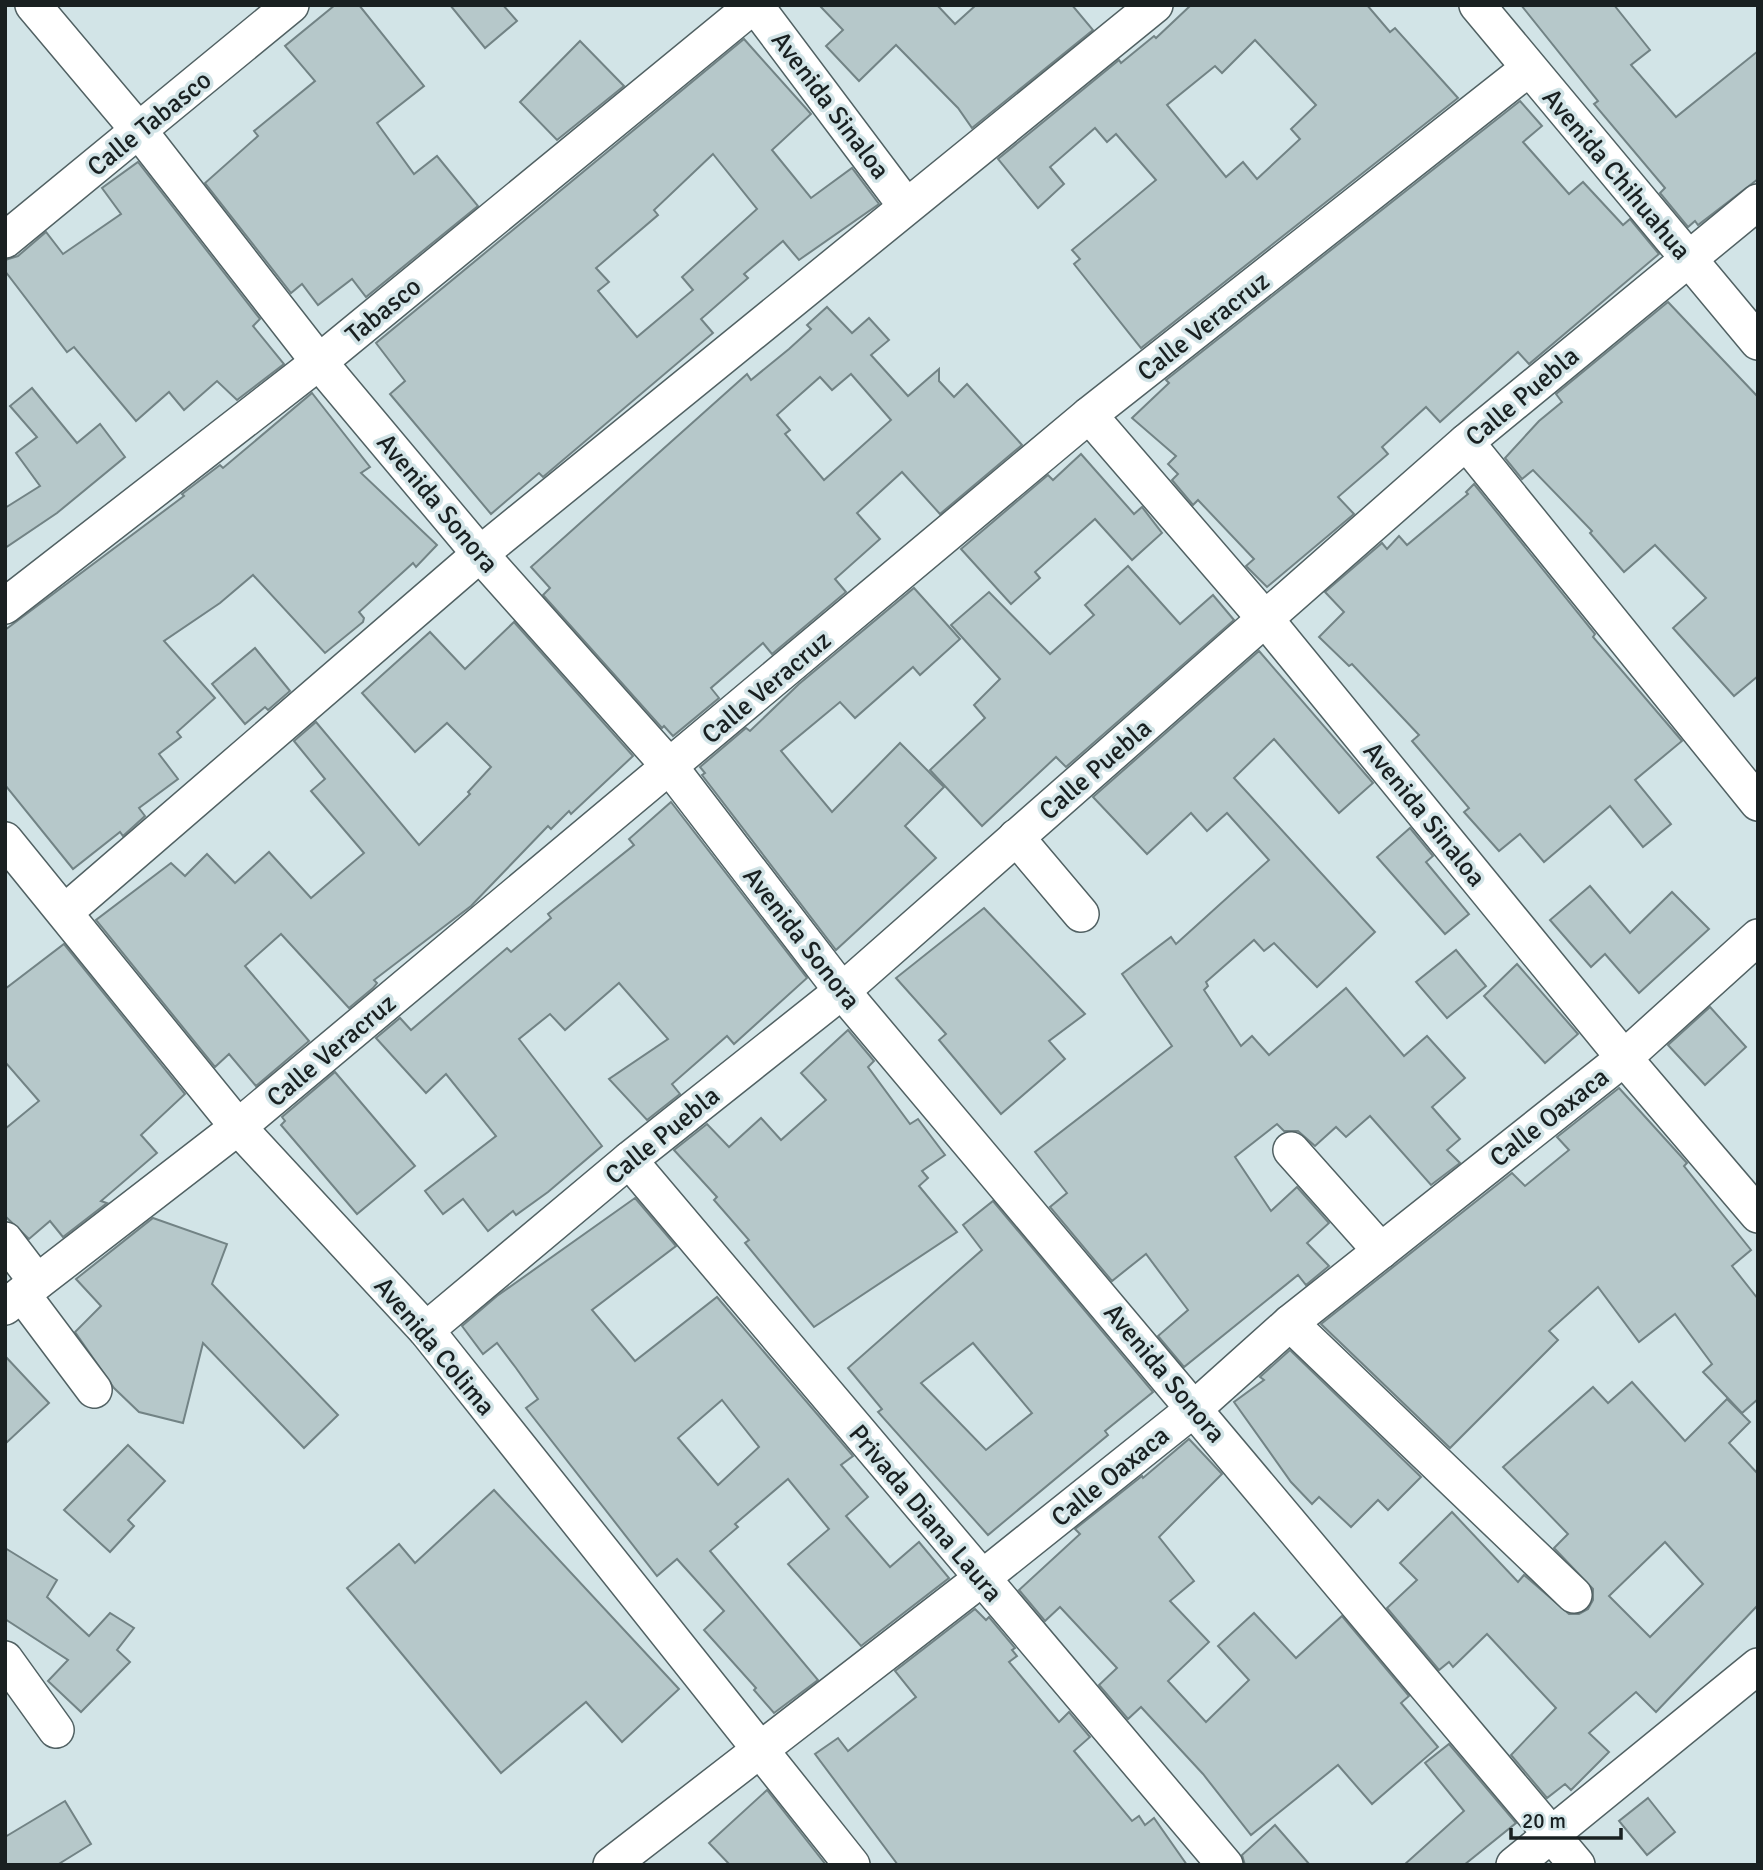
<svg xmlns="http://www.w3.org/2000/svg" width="1763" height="1870" viewBox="0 0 1763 1870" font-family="Signika,sans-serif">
<rect width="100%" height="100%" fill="#d2e4e7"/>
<!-- building -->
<g fill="#b6c8ca" stroke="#728385" stroke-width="2" fill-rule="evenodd">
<path d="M 335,5 L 359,5 L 424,86 L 377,123 L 414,174 L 437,156 L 478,206 L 366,297 L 352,279 L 318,305 L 302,284 L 291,293 L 205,183 L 258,136 L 254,131 L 315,81 L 285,46 Z"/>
<path d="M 450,5 L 503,5 L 517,21 L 485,48 Z"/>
<path d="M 819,5 L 937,5 L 955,24 L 976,5 L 1072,5 L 1093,30 L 972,128 L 958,108 L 896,45 L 859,81 L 826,46 L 843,30 Z"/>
<path d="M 1191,5 L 1367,5 L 1390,32 L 1395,28 L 1458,98 L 1141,348 L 1074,264 L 1080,259 L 1072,250 L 1156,180 L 1116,134 L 1107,142 L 1095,128 L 1050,167 L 1064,184 L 1038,208 L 998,159 L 1119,60 L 1121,63 L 1154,36 L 1156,38 ZM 1255,40 L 1316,105 L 1291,129 L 1300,139 L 1257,179 L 1243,162 L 1226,177 L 1167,105 L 1215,66 L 1222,73 Z"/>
<path d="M 1521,5 L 1614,5 L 1650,50 L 1631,65 L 1676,117 L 1758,51 L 1758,179 L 1698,225 L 1695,221 L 1688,227 L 1660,193 L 1665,188 L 1594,104 L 1598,101 Z"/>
<path d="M 744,39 L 811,114 L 772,150 L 811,198 L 852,168 L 879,204 L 799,260 L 783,241 L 744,274 L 748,278 L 701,319 L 713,333 L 543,477 L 539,473 L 491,514 L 390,394 L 405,381 L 376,343 ZM 713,154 L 757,209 L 682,277 L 693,290 L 637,337 L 598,291 L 609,282 L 596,268 L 658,215 L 654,210 Z"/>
<path d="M 580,41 L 624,86 L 557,140 L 520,102 Z"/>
<path d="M 1520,101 L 1542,126 L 1523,142 L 1569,194 L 1583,182 L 1623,225 L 1630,219 L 1659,254 L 1529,364 L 1518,352 L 1440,422 L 1426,407 L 1382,447 L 1388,454 L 1338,497 L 1354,514 L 1267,587 L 1246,566 L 1254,559 L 1198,500 L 1193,505 L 1172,480 L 1178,474 L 1168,464 L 1176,456 L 1132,418 L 1169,383 L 1166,380 Z"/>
<path d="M 138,162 L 260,319 L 253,326 L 284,364 L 237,400 L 217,381 L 184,410 L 169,392 L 136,421 L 74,347 L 67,352 L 5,271 L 5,260 L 18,256 L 46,232 L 63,254 L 121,214 L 102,188 Z"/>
<path d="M 1668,302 L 1758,397 L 1758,676 L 1734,696 L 1673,628 L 1706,598 L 1655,545 L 1624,572 L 1590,533 L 1592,531 L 1533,470 L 1522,479 L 1505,458 L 1539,421 L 1562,402 L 1556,394 Z"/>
<path d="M 827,307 L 852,333 L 869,318 L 889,340 L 871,355 L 908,396 L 939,369 L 939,381 L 954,397 L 967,384 L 1022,445 L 940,514 L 902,472 L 857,513 L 880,539 L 835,579 L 846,592 L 772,654 L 763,643 L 711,688 L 719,698 L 673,736 L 664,726 L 662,728 L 543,595 L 550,588 L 531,567 L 747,374 L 751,380 L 789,349 L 811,329 L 807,325 ZM 851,374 L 891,420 L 824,480 L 785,434 L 790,430 L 777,415 L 820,377 L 832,390 Z"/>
<path d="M 32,388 L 77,443 L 100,424 L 125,457 L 57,513 L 5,548 L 5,508 L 40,486 L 16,453 L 37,437 L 10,406 Z"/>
<path d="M 312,393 L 370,467 L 361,473 L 437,545 L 416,567 L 413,563 L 359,612 L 364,618 L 363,622 L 325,653 L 253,575 L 220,603 L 164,641 L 215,698 L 177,732 L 181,737 L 159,754 L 178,779 L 139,808 L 145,816 L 123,836 L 120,832 L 73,869 L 5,785 L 5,630 L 184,496 L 182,494 L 220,465 L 223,468 Z"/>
<path d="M 1081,454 L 1134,514 L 1142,507 L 1162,533 L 1132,560 L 1095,519 L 1035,572 L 1040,578 L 1011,604 L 961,549 L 1048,475 L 1053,480 Z"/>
<path d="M 1474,484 L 1595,634 L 1593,637 L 1682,741 L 1635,780 L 1671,824 L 1643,847 L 1610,806 L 1544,862 L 1520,834 L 1499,851 L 1464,812 L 1469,808 L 1412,741 L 1419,735 L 1352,664 L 1349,666 L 1319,637 L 1344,612 L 1325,592 L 1382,543 L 1387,549 L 1399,536 L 1407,545 L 1468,494 L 1466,492 Z"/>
<path d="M 1128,566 L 1180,624 L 1213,595 L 1234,620 L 1066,767 L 1056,757 L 982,826 L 930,770 L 985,718 L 974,705 L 1000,679 L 951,625 L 989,592 L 1050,654 L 1094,615 L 1085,605 Z"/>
<path d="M 914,588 L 960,639 L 920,675 L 913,667 L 855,718 L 840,702 L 781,751 L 832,812 L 900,743 L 944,787 L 905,826 L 936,858 L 836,950 L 702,775 L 705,773 L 700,767 L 746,728 L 750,731 L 799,684 Z"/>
<path d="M 514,622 L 633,756 L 571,814 L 569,811 L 551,829 L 548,826 L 471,906 L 374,980 L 377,983 L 373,988 L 349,1008 L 281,934 L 245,966 L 309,1041 L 256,1086 L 229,1054 L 215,1067 L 96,920 L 171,863 L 185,876 L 207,854 L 235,883 L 269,852 L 311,898 L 364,853 L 311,791 L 325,779 L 294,741 L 316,722 L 419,845 L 470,794 L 468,792 L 491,767 L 447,723 L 415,752 L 362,693 L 430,632 L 465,669 Z"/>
<path d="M 255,648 L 290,691 L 268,710 L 265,707 L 245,724 L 212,684 Z"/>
<path d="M 1259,651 L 1373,783 L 1339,813 L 1274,739 L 1234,778 L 1375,932 L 1317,987 L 1274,943 L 1264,951 L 1254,940 L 1206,982 L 1208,986 L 1204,990 L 1241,1046 L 1252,1036 L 1269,1055 L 1346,988 L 1404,1056 L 1427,1036 L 1465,1078 L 1432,1107 L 1460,1139 L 1447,1150 L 1460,1163 L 1431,1185 L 1370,1116 L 1346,1137 L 1336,1127 L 1315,1146 L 1298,1131 L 1284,1131 L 1277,1124 L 1235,1157 L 1271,1211 L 1297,1187 L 1329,1223 L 1307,1243 L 1329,1266 L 1306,1285 L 1298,1275 L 1184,1367 L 1158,1336 L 1188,1310 L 1146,1254 L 1112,1281 L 1050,1207 L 1067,1193 L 1035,1152 L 1172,1046 L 1122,974 L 1171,937 L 1176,944 L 1269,860 L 1227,813 L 1207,831 L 1191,813 L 1147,854 L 1093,797 Z"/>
<path d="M 671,802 L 807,978 L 734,1044 L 727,1036 L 672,1084 L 680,1094 L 647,1120 L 609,1079 L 668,1039 L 619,983 L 565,1030 L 550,1014 L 519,1039 L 602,1146 L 548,1192 L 516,1215 L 513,1211 L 488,1231 L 463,1199 L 443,1214 L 425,1191 L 496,1136 L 446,1074 L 426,1093 L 376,1038 L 400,1018 L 411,1030 L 507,948 L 511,952 L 551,918 L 548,914 L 634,845 L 629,839 Z"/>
<path d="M 1410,828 L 1433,856 L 1426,862 L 1469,914 L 1445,934 L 1377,857 Z"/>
<path d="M 1590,886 L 1630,933 L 1672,892 L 1709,929 L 1639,993 L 1605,954 L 1591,967 L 1550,920 Z"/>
<path d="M 984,908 L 1085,1014 L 1049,1041 L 1065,1059 L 1001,1114 L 939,1040 L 946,1034 L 896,978 Z"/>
<path d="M 64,944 L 185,1094 L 141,1135 L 157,1153 L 101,1201 L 107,1203 L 63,1237 L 50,1221 L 29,1239 L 5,1216 L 5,1129 L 39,1101 L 5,1062 L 5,989 Z"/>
<path d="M 1456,950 L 1486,986 L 1447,1018 L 1416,982 Z"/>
<path d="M 1517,964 L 1578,1034 L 1545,1063 L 1484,996 Z"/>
<path d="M 1710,1007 L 1746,1047 L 1705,1085 L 1668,1045 Z"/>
<path d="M 848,1030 L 874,1061 L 868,1067 L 910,1124 L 918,1119 L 945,1155 L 922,1171 L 928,1178 L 919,1186 L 957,1232 L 814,1327 L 745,1243 L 749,1240 L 714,1200 L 717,1197 L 674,1150 L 707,1124 L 729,1147 L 761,1118 L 781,1140 L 826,1100 L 801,1073 Z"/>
<path d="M 335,1072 L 415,1166 L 357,1214 L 281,1125 L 285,1121 L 282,1117 Z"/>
<path d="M 1619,1088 L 1687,1163 L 1684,1166 L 1751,1250 L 1732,1266 L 1758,1299 L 1758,1399 L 1742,1413 L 1703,1372 L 1712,1364 L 1675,1314 L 1639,1342 L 1598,1287 L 1549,1331 L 1558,1340 L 1450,1448 L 1321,1324 L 1512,1173 L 1525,1186 L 1569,1150 L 1557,1137 Z"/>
<path d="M 635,1198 L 676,1246 L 592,1310 L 635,1361 L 717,1297 L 853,1456 L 841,1465 L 868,1497 L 846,1516 L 890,1567 L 919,1542 L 949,1578 L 861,1646 L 788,1564 L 829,1529 L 788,1479 L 735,1524 L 738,1527 L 710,1551 L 818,1680 L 774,1713 L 754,1690 L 756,1688 L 704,1630 L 724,1611 L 677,1559 L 657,1576 L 526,1408 L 538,1399 L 516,1368 L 497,1343 L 483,1354 L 462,1326 L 497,1296 ZM 722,1400 L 759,1447 L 718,1485 L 678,1438 Z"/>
<path d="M 993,1201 L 1153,1392 L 1105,1431 L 1108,1435 L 988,1535 L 878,1412 L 882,1409 L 848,1368 L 982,1250 L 963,1225 ZM 973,1343 L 1032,1413 L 986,1450 L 921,1383 Z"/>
<path d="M 153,1218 L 227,1244 L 212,1284 L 338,1415 L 304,1448 L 203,1343 L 183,1423 L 139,1412 L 114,1388 L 75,1332 L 101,1306 L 76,1279 Z"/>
<path d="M 1290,1350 L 1421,1477 L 1388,1510 L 1378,1500 L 1351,1527 L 1319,1497 L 1312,1504 L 1291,1482 L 1234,1402 L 1264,1380 L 1260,1377 Z"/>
<path d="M 5,1356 L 49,1403 L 5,1444 Z"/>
<path d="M 1632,1382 L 1685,1441 L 1727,1399 L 1750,1422 L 1729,1443 L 1758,1474 L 1758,1605 L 1656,1712 L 1636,1692 L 1589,1733 L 1609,1752 L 1571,1790 L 1565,1784 L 1547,1798 L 1511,1755 L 1556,1708 L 1487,1634 L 1453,1667 L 1449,1662 L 1439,1670 L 1387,1608 L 1417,1580 L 1400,1563 L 1452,1512 L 1518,1582 L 1524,1575 L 1569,1614 L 1579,1614 L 1588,1609 L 1593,1600 L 1593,1589 L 1554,1548 L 1568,1534 L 1503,1467 L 1593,1387 L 1608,1403 ZM 1665,1542 L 1703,1584 L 1650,1637 L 1609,1596 Z"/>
<path d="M 1189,1439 L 1222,1474 L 1159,1537 L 1194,1581 L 1170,1601 L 1209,1642 L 1168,1681 L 1206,1722 L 1249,1680 L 1218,1646 L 1254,1613 L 1296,1658 L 1342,1616 L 1409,1696 L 1401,1703 L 1438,1747 L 1372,1804 L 1338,1765 L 1251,1835 L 1203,1774 L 1141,1707 L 1128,1719 L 1099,1685 L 1117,1668 L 1060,1607 L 1045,1621 L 1019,1590 L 1080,1534 L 1075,1529 L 1142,1476 L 1143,1478 Z"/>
<path d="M 128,1445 L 165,1481 L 128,1520 L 134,1526 L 110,1552 L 64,1510 Z"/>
<path d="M 494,1490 L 679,1689 L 622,1742 L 586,1702 L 501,1773 L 347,1588 L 399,1544 L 415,1563 Z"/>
<path d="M 5,1548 L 57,1580 L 47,1597 L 89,1636 L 110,1613 L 134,1628 L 117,1650 L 130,1662 L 81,1712 L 48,1681 L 68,1660 L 5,1619 Z"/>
<path d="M 975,1609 L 986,1620 L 989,1617 L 1015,1648 L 1012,1650 L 1017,1656 L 1009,1662 L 1059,1722 L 1069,1712 L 1090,1737 L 1074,1751 L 1132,1821 L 1139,1816 L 1145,1825 L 1154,1818 L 1187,1865 L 898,1865 L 815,1754 L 838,1738 L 848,1751 L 916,1697 L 895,1671 Z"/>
<path d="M 1449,1744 L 1516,1823 L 1464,1865 L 1404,1865 L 1464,1811 L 1425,1763 Z"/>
<path d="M 767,1790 L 826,1865 L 730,1865 L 709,1843 Z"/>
<path d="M 1648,1798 L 1675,1832 L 1647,1855 L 1619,1821 Z"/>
<path d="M 65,1801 L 91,1844 L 57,1865 L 5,1865 L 5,1837 Z"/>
<path d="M 1275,1825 L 1310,1865 L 1245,1865 L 1242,1855 Z"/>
</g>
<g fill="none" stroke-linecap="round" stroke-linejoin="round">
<!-- minor casing -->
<g stroke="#516163" stroke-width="38">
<g id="minor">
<path d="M 33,5 L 140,132 L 319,362 L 480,554 L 670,767 L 842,991 L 1577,1865"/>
<path d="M 755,5 L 906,206"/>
<path d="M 1477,5 L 1758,342"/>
<path d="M 5,240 L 291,5"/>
<path d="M 1089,415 L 1267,621 L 1624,1058 L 1758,1215"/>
<path d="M 1466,442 L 1758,803"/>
<path d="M 5,606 L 319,362 L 754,5"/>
<path d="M 1016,837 L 1081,914"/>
<path d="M 5,840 L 238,1127 L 426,1330 L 852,1865"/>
<path d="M 65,912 L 480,554 L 1155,5"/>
<path d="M 1291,1150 L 1381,1251"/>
<path d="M 629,1160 L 1225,1865"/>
<path d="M 5,1240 L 37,1282"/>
<path d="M 22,1294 L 94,1390"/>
<path d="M 5,1307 L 238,1127 L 1089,415 L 1528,69"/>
<path d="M 1290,1323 L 1574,1595"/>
<path d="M 426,1330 L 629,1160 L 842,991 L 1466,442 L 1758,202"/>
<path d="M 5,1659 L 56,1730"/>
<path d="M 611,1865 L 981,1579 L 1195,1408 L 1290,1323 L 1624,1058 L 1758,937"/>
<path d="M 1514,1865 L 1758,1666"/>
</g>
</g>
<!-- minor -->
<use href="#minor" stroke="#fff" stroke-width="35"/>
</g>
<g text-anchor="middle" stroke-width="7" stroke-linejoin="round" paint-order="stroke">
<!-- street labels -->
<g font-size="26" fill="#192021" stroke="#d2e4e7">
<text transform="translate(831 105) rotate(53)" y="9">Avenida Sinaloa</text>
<text transform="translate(149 123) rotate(-39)" y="9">Calle Tabasco</text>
<text transform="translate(1617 174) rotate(50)" y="9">Avenida Chihuahua</text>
<text transform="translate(383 310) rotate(-39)" y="9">Tabasco</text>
<text transform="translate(1203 326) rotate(-38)" y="9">Calle Veracruz</text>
<text transform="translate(1522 396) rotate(-40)" y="9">Calle Puebla</text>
<text transform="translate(438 503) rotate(50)" y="9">Avenida Sonora</text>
<text transform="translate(766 687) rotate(-40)" y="9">Calle Veracruz</text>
<text transform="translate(1095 769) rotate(-41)" y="9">Calle Puebla</text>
<text transform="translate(1425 814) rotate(51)" y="9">Avenida Sinaloa</text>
<text transform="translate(802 938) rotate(52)" y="9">Avenida Sonora</text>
<text transform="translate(331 1050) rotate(-40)" y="9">Calle Veracruz</text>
<text transform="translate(1549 1117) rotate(-38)" y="9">Calle Oaxaca</text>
<text transform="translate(662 1135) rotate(-39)" y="9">Calle Puebla</text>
<text transform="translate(435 1346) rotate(50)" y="9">Avenida Colima</text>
<text transform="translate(1165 1373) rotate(50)" y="9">Avenida Sonora</text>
<text transform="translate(1110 1476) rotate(-39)" y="9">Calle Oaxaca</text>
<text transform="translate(926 1513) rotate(50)" y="9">Privada Diana Laura</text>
</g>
</g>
<!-- border -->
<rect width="1763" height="1870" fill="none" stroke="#192021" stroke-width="14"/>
<!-- scale -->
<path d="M1511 1828v10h110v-10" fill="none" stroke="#192021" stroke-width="3.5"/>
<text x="1522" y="1828" font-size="21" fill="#192021" stroke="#d2e4e7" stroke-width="5" paint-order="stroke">20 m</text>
</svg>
